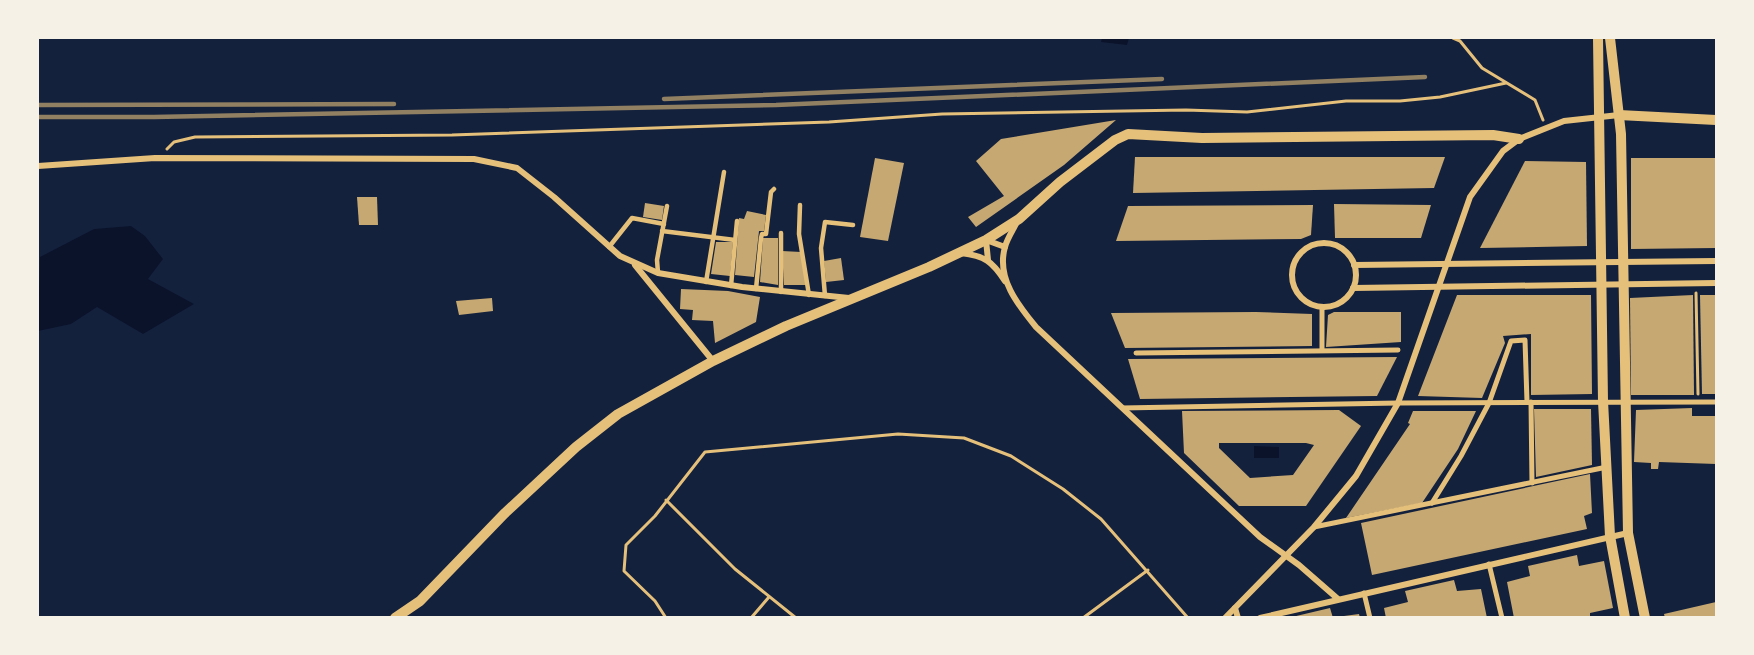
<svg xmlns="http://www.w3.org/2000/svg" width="1754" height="655" viewBox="0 0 1754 655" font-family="Commissioner,sans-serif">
<rect width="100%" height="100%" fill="#14213d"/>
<!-- water -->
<g fill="#0b132b">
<path d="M 1102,38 L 1129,38 L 1127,45 L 1101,42 Z"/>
<path d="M 131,226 L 145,236 L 163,259 L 148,279 L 194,304 L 143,334 L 97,307 L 71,324 L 38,331 L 40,257 L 94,229 Z"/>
<path d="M 1254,446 L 1279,447 L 1279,458 L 1254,458 Z"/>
</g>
<!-- building -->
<g fill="#c6a872" fill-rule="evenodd">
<path d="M 1116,120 L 1064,165 L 976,227 L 968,217 L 1004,196 L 976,161 L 1001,139 Z"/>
<path d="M 1135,157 L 1445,157 L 1434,188 L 1133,193 Z"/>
<path d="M 875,158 L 904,163 L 888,241 L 860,237 Z"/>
<path d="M 1631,158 L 1716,158 L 1716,248 L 1631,249 Z"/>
<path d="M 1525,161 L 1586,162 L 1587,246 L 1480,248 Z"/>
<path d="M 357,197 L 377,197 L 378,225 L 359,225 Z"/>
<path d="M 645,203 L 664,206 L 662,220 L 643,217 Z"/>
<path d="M 1334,204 L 1431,205 L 1421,238 L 1335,238 Z"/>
<path d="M 1313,205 L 1311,235 L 1301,239 L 1116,241 L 1128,206 Z"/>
<path d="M 747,211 L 766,215 L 764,231 L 759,231 L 754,277 L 735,275 L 739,218 L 744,219 Z"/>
<path d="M 763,238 L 778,238 L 778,285 L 760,282 Z"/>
<path d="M 716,242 L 733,242 L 730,276 L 711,274 Z"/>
<path d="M 782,251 L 801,252 L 806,285 L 784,285 Z"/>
<path d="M 841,258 L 844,280 L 826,282 L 824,261 Z"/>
<path d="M 681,289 L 728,291 L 760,297 L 756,322 L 715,343 L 713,321 L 692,320 L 693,310 L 680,309 Z"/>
<path d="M 1457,295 L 1591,295 L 1592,394 L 1531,395 L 1531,334 L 1503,336 L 1505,343 L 1482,398 L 1418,396 Z"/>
<path d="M 1693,295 L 1694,395 L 1631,395 L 1630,298 Z"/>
<path d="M 1700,295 L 1716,295 L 1716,394 L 1702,394 Z"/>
<path d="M 492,298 L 493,311 L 459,315 L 456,301 Z"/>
<path d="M 1256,312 L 1312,314 L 1312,346 L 1125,348 L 1111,313 Z"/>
<path d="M 1334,312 L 1401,312 L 1401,342 L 1326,347 L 1328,315 Z"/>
<path d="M 1397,357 L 1377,396 L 1140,399 L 1128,359 Z"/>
<path d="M 1692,408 L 1692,416 L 1716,416 L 1716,464 L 1659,462 L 1658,469 L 1651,469 L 1651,463 L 1634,462 L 1636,410 Z"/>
<path d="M 1534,409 L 1591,409 L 1592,465 L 1536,477 Z"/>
<path d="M 1339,410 L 1361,426 L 1306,506 L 1239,506 L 1184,453 L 1182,411 ZM 1219,443 L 1306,443 L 1314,445 L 1293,475 L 1250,478 L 1219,448 Z"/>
<path d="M 1413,411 L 1476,411 L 1458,449 L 1422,503 L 1346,518 L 1410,424 L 1408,423 Z"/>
<path d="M 1590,474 L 1592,513 L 1584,516 L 1587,529 L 1372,575 L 1361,523 Z"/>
<path d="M 1577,555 L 1579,566 L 1604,561 L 1613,608 L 1590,613 L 1590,618 L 1514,618 L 1507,582 L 1530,576 L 1528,566 Z"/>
<path d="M 1454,580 L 1457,591 L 1481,589 L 1487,618 L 1386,618 L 1384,608 L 1408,602 L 1405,591 Z"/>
<path d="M 1716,602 L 1716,618 L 1665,618 L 1664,614 Z"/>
<path d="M 1330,608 L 1333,618 L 1292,618 L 1292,617 Z"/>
<path d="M 1359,614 L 1360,618 L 1345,618 L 1344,616 Z"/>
</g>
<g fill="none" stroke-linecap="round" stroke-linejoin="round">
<!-- path -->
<g stroke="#e5c07b" stroke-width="3">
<path d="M 1453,38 L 1460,41 L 1482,68 L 1535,100 L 1543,120"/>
<path d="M 167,149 L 174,142 L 195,137 L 452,135 L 829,122 L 942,114 L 1186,110 L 1247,112 L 1346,101 L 1400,101 L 1440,97 L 1506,83"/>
<path d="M 1696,293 L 1698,394"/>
<path d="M 666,500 L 735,569 L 796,618"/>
<path d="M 666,618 L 655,601 L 624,571 L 626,545 L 655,516 L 705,452 L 898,434 L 964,438 L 1011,456 L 1063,489 L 1101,519 L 1188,618"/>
<path d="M 751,618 L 769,597"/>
<path d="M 1083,618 L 1148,570"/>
</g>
<!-- service -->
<g stroke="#e5c07b" stroke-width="4.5">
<path d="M 800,205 L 799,234 L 809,295"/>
<path d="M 662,231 L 735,240"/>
<path d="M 781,233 L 781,292"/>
<path d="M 609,247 L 632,218 L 664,224"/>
<path d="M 658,273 L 657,260 L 667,206"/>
<path d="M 706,282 L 724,172"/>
<path d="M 731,286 L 737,221"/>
<path d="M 756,289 L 761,238 L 762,234 L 766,234 L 771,192 L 774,189"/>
<path d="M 825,296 L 821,248 L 825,222 L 853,225"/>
</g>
<!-- pedestrian -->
<g stroke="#e5c07b" stroke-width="5">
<path d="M 1322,350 L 1322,307"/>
<path d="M 1136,353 L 1398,350"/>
<path d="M 1531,402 L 1532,483"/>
<path d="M 1122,408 L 1398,403 L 1716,402"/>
<path d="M 1432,503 L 1461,456 L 1489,403 L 1511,341 L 1525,340 L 1527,402"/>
<path d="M 1314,527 L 1607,467"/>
<path d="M 1489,564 L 1502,618"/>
<path d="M 1364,593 L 1370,618"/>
</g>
<!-- minor -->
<g stroke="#e5c07b" stroke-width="6">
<path d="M 38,166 L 155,158 L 474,159 L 517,168 L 554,197 L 620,256 L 658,273 L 742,287 L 849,298"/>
<path d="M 1017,222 C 1013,230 1007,239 1005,247 C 996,278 1018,305 1036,327 L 1260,537 L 1299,565 L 1338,599"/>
<circle cx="1324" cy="275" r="32"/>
<path d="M 961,253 C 985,256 992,261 1005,281"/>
<path d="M 988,260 L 986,240 L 1005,247"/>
<path d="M 635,265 L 713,361"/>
<path d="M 1354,265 L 1716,261"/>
<path d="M 1353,288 L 1716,283"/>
<path d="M 1235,608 L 1238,618"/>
<path d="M 1225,618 L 1314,527 L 1356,476 L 1398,403 L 1470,197 L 1503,151 L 1519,139 L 1564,121 L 1619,115"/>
<path d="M 1260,618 L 1628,533"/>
</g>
<!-- tertiary -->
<g stroke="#e5c07b" stroke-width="10">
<path d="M 1598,38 L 1603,401 L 1610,536 L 1625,618"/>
<path d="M 1610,38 L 1621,134 L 1628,533 L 1645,618"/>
<path d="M 1619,115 L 1716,120"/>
<path d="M 395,618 L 420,601 L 504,514 L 576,447 L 618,414 L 713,361 L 786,326 L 929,267 L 986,240 L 1019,219 L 1060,182 L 1115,140 L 1128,134 L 1202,138 L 1493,135 L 1519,139"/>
</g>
<!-- rail -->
<g stroke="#918062" stroke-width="4.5">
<path d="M 664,99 L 1162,79"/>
<path d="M 38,105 L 394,104"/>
<path d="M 38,117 L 154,117 L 776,105 L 1425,77"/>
</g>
</g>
<!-- border -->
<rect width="1754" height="655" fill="none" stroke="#f6f1e7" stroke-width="78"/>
</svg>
